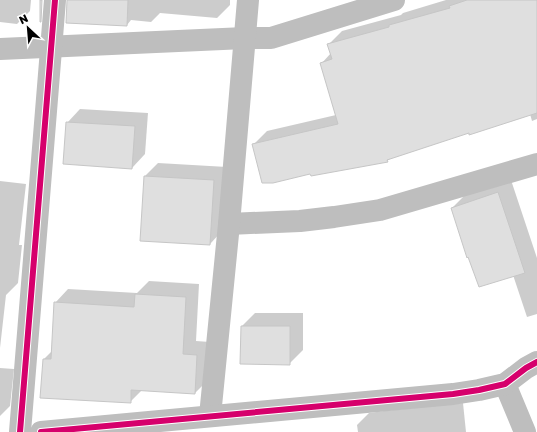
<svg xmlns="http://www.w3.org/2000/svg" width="537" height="432" viewBox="0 0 537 432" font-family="'Golos Text',sans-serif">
<rect width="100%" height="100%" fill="#fff"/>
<!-- shadow -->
<g fill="#0003">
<path d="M 0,0 L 31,0 L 30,11 L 17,24 L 0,22 Z"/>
<path d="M 73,0 L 230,0 L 230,5 L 217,18 L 160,13 L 151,22 L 131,20 L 127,25 Z"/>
<path d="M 446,0 L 537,0 L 537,119 L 532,121 L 530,114 L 469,132 L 391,158 L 387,161 L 311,173 L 253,145 L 267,131 L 336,115 L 321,64 L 331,53 L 329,44 L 342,31 L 401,15 L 403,13 Z"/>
<path d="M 80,109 L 148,113 L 145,154 L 132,168 L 67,123 Z"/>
<path d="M 158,163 L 227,167 L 223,230 L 210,244 L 145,176 Z"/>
<path d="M 511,180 L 537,258 L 537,314 L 527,317 L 513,275 L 452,208 L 465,195 Z"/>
<path d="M 0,181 L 26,184 L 19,245 L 22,245 L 18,283 L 6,295 L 0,348 Z"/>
<path d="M 149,281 L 199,284 L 196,341 L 210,342 L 208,380 L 195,393 L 142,390 L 130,402 L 44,359 L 52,351 L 55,303 L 68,289 L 137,293 Z"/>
<path d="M 255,313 L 303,313 L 303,350 L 289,364 L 242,326 Z"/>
<path d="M 0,368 L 14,369 L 10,406 L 0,416 Z"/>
<path d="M 463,403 L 466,432 L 358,432 L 357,425 L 369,413 L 384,411 Z"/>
</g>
<!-- building -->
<g fill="#dfdfdf" stroke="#c6c6c6">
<path d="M 40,0 L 42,0 L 41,22 L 40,22 Z"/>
<path d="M 67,0 L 128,0 L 127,26 L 66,23 Z"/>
<path d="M 467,0 L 537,0 L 537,113 L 469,135 L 469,133 L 387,160 L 388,162 L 311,176 L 310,174 L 273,183 L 262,183 L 252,144 L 338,124 L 320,63 L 332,59 L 327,44 L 389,27 L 389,25 L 450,8 L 449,6 Z"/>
<path d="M 66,122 L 135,126 L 132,169 L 63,164 Z"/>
<path d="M 144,176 L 214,180 L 210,245 L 140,241 Z"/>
<path d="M 498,192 L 525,273 L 479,287 L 468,257 L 467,258 L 451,208 Z"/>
<path d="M 135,294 L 186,297 L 183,354 L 197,355 L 195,394 L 131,390 L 131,403 L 40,398 L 43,359 L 51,359 L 54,302 L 134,307 Z"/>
<path d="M 241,326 L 290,326 L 290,365 L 240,364 Z"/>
</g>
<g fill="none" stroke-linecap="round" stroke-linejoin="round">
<!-- street -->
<g stroke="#bebebe" stroke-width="22">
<path d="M 0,49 L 245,38 L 271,38 L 394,0"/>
<path d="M 229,224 L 300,221 L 334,217 L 380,210 L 537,164"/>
<path d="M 505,384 L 525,432"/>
<path d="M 210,416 L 229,224 L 248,0"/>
<path d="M 20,432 L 55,0"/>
<path d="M 41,432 L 453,394 L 479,390 L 505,384 L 526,368 L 537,362"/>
</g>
<!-- cycleway casing -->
<g stroke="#fff" stroke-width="8">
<g id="cycleway">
<path d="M 20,432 L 55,0"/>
<path d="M 41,432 L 453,394 L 479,390 L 505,384 L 526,368 L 537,362"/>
</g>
</g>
<!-- cycleway -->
<use href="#cycleway" stroke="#d6006c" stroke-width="6"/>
</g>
<!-- north arrow -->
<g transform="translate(28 28) rotate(334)" stroke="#ffffff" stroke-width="3" paint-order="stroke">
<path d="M0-3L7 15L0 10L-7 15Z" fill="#000000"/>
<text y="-6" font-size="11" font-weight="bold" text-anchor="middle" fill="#000000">N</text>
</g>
</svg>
